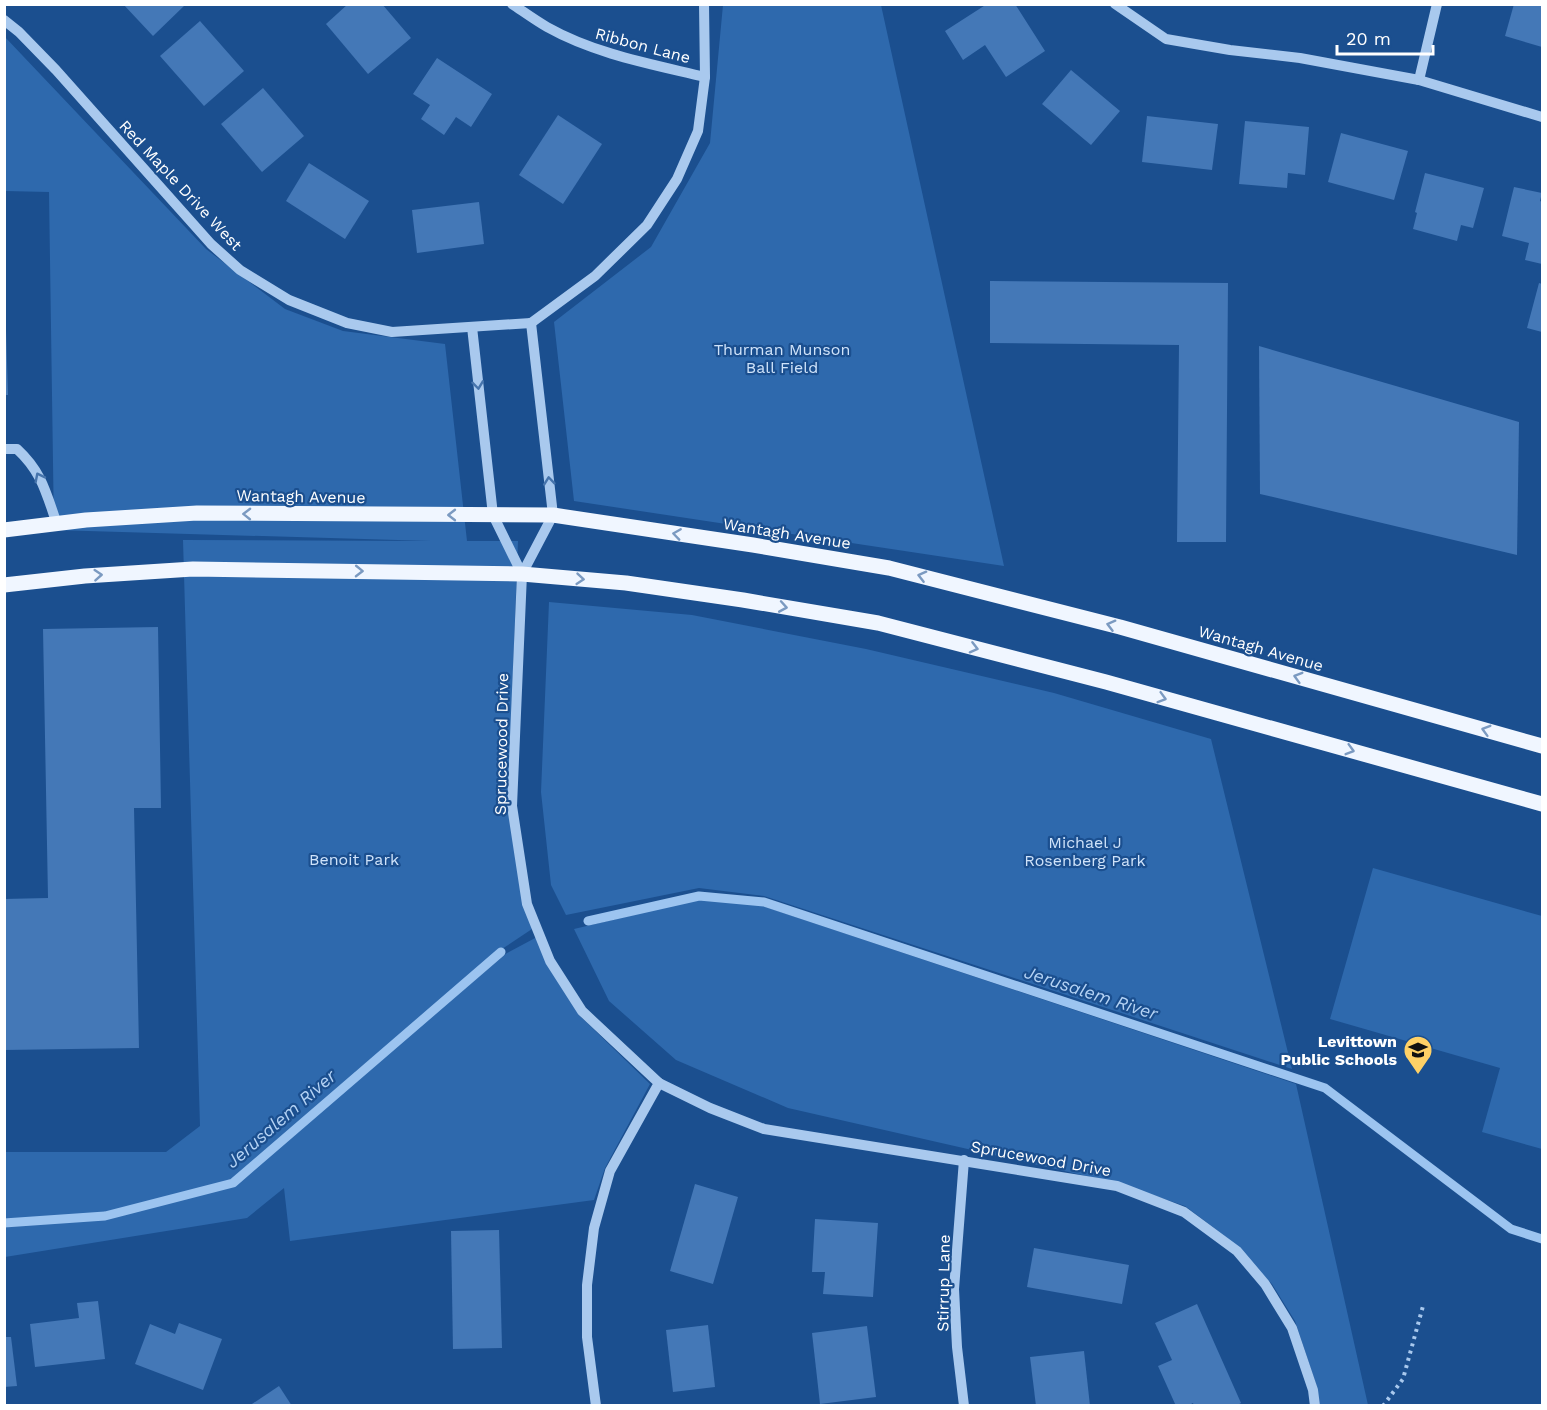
<svg xmlns="http://www.w3.org/2000/svg" width="1547" height="1410" viewBox="0 0 1547 1410" font-family="'Work Sans',sans-serif">
<rect width="100%" height="100%" fill="#1b4f8f"/>
<!-- green -->
<g fill="#2e69ad">
<path d="M 723,5 L 881,5 L 1004,566 L 574,501 L 554,322 L 651,247 L 710,143 Z"/>
<path d="M 4,36 L 206,249 L 285,309 L 343,331 L 445,344 L 467,541 L 518,541 L 508,804 L 532,929 L 502,949 L 355,1072 L 355,1081 L 507,953 L 537,937 L 579,1015 L 650,1084 L 605,1168 L 594,1200 L 290,1241 L 284,1188 L 247,1218 L 5,1257 L 5,1152 L 166,1152 L 200,1126 L 183,540 L 431,541 L 54,530 L 49,192 L 5,191 Z"/>
<path d="M 549,602 L 692,615 L 866,649 L 1054,693 L 1211,739 L 1292,1069 L 764,896 L 699,888 L 566,915 L 551,885 L 541,792 Z"/>
<path d="M 1373,868 L 1542,916 L 1542,1149 L 1482,1132 L 1500,1068 L 1330,1019 Z"/>
<path d="M 700,899 L 760,905 L 1296,1084 L 1368,1405 L 1319,1405 L 1316,1384 L 1295,1321 L 1272,1284 L 1226,1237 L 1185,1206 L 1117,1183 L 788,1108 L 676,1060 L 609,1001 L 574,929 Z"/>
</g>
<g fill="none" stroke-linecap="round" stroke-linejoin="round">
<!-- stream -->
<g stroke="#9cc4f0" stroke-width="9">
<path d="M 588,921 L 699,896 L 764,902 L 1325,1088 L 1511,1229 L 1542,1239"/>
<path d="M 4,1223 L 105,1216 L 233,1183 L 501,952"/>
</g>
</g>
<!-- building -->
<g fill="#4478b7">
<path d="M 123,4 L 186,4 L 153,36 Z"/>
<path d="M 348,4 L 382,4 L 411,38 L 368,74 L 326,24 Z"/>
<path d="M 987,4 L 1015,4 L 1045,51 L 1006,77 L 985,45 L 963,60 L 945,31 Z"/>
<path d="M 1514,4 L 1542,4 L 1542,47 L 1505,36 Z"/>
<path d="M 200,21 L 244,71 L 204,106 L 160,56 Z"/>
<path d="M 437,58 L 492,94 L 471,127 L 456,117 L 444,135 L 421,119 L 430,105 L 413,94 Z"/>
<path d="M 1071,70 L 1120,111 L 1091,145 L 1042,104 Z"/>
<path d="M 263,88 L 304,136 L 262,172 L 221,124 Z"/>
<path d="M 558,115 L 602,144 L 563,204 L 519,175 Z"/>
<path d="M 1147,116 L 1218,124 L 1212,170 L 1142,162 Z"/>
<path d="M 1245,121 L 1309,127 L 1305,175 L 1288,173 L 1287,188 L 1239,184 Z"/>
<path d="M 1341,133 L 1408,151 L 1394,200 L 1328,182 Z"/>
<path d="M 309,163 L 369,201 L 345,239 L 286,201 Z"/>
<path d="M 1425,173 L 1484,188 L 1473,228 L 1461,225 L 1457,241 L 1413,229 L 1417,213 L 1415,212 Z"/>
<path d="M 1514,187 L 1542,193 L 1540,201 L 1542,202 L 1542,264 L 1525,260 L 1529,243 L 1502,236 Z"/>
<path d="M 479,202 L 484,244 L 417,253 L 412,210 Z"/>
<path d="M 990,281 L 1228,283 L 1226,542 L 1177,542 L 1179,345 L 990,343 Z"/>
<path d="M 1539,283 L 1542,284 L 1542,332 L 1527,328 Z"/>
<path d="M 4,330 L 6,330 L 8,395 L 4,395 Z"/>
<path d="M 1259,346 L 1519,422 L 1517,555 L 1260,494 Z"/>
<path d="M 158,627 L 161,808 L 134,808 L 139,1048 L 4,1050 L 4,899 L 48,898 L 43,629 Z"/>
<path d="M 695,1184 L 738,1197 L 713,1284 L 670,1271 Z"/>
<path d="M 815,1219 L 878,1223 L 873,1297 L 823,1294 L 825,1272 L 812,1272 Z"/>
<path d="M 499,1230 L 502,1348 L 453,1349 L 451,1231 Z"/>
<path d="M 1034,1248 L 1129,1265 L 1122,1304 L 1027,1287 Z"/>
<path d="M 98,1301 L 105,1359 L 35,1367 L 30,1324 L 79,1318 L 77,1303 Z"/>
<path d="M 1197,1304 L 1241,1403 L 1236,1406 L 1194,1406 L 1193,1403 L 1187,1406 L 1176,1406 L 1158,1366 L 1172,1360 L 1155,1323 Z"/>
<path d="M 179,1323 L 222,1339 L 203,1390 L 135,1364 L 150,1324 L 175,1334 Z"/>
<path d="M 708,1325 L 715,1387 L 673,1392 L 666,1330 Z"/>
<path d="M 867,1326 L 876,1397 L 820,1404 L 812,1333 Z"/>
<path d="M 4,1337 L 11,1337 L 17,1386 L 4,1387 Z"/>
<path d="M 1084,1351 L 1090,1406 L 1036,1406 L 1030,1357 Z"/>
<path d="M 279,1386 L 292,1406 L 249,1406 Z"/>
</g>
<g fill="none" stroke-linecap="round" stroke-linejoin="round">
<!-- path -->
<path stroke="#a9c9ee" stroke-width="4" stroke-dasharray="3 4.5" stroke-linecap="butt" d="M 1383,1406 L 1403,1379 L 1423,1306"/>
<!-- minor -->
<g stroke="#a9c9ee" stroke-width="10">
<path d="M 512,4 C 524,12 535,20 547,27 C 595,54 651,64 705,77"/>
<path d="M 1115,4 L 1166,39 L 1230,50 L 1300,58 L 1419,80 L 1542,117"/>
<path d="M 4,20 L 19,32 L 56,70 L 211,244 L 240,270 L 289,300 L 347,323 L 392,332 L 531,323"/>
<path d="M 1419,80 L 1437,4"/>
<path d="M 531,323 L 553,515 L 522,574 L 512,806 L 527,904 L 550,961 L 582,1011 L 659,1083 L 610,1171 L 594,1228 L 587,1285 L 587,1337 L 596,1406"/>
<path d="M 531,323 L 595,276 L 647,225 L 677,179 L 698,131 L 705,77 L 704,4"/>
<path d="M 472,327 L 493,515 L 522,574"/>
<path d="M 4,449 L 17,449 C 42,472 46,493 57,524"/>
<path d="M 659,1083 L 710,1108 L 764,1129 L 1117,1186 L 1184,1212 L 1237,1251 L 1265,1284 L 1292,1328 L 1313,1390 L 1315,1406"/>
<path d="M 964,1160 L 954,1289 L 957,1347 L 964,1406"/>
</g>
<!-- major -->
<g stroke="#f0f6ff" stroke-width="15">
<path d="M 4,530 L 86,520 L 197,513 L 553,515 L 753,545 L 889,568 L 1120,627 L 1542,746"/>
<path d="M 4,585 L 85,576 L 193,569 L 522,574 L 626,583 L 743,600 L 878,623 L 1106,682 L 1542,804"/>
</g>
</g>
<!-- one-way arrows -->
<defs><path id="oneway-chevron" d="M-2-3.5L2.5 0L-2 3.5" fill="none" stroke-width="1.6" stroke-linecap="round" stroke-linejoin="round" transform="scale(1.5)"/></defs>
<g stroke="#4674ac">
<use href="#oneway-chevron" transform="translate(478 385) rotate(83)"/>
<use href="#oneway-chevron" transform="translate(39 477) rotate(-117)"/>
<use href="#oneway-chevron" transform="translate(549 481) rotate(-96)"/>
</g>
<g stroke="#7b9ac1">
<use href="#oneway-chevron" transform="translate(247 514) rotate(-179)"/>
<use href="#oneway-chevron" transform="translate(452 515) rotate(-180)"/>
<use href="#oneway-chevron" transform="translate(677 534) rotate(-172)"/>
<use href="#oneway-chevron" transform="translate(359 571) rotate(1)"/>
<use href="#oneway-chevron" transform="translate(98 575) rotate(-4)"/>
<use href="#oneway-chevron" transform="translate(922 576) rotate(-166)"/>
<use href="#oneway-chevron" transform="translate(580 579) rotate(5)"/>
<use href="#oneway-chevron" transform="translate(783 607) rotate(10)"/>
<use href="#oneway-chevron" transform="translate(1111 625) rotate(-165)"/>
<use href="#oneway-chevron" transform="translate(974 648) rotate(14)"/>
<use href="#oneway-chevron" transform="translate(1298 677) rotate(-164)"/>
<use href="#oneway-chevron" transform="translate(1162 698) rotate(16)"/>
<use href="#oneway-chevron" transform="translate(1486 730) rotate(-164)"/>
<use href="#oneway-chevron" transform="translate(1350 750) rotate(16)"/>
</g>
<!-- icons -->
<defs>
<g id="school-pin" transform="scale(1.5)"><path d="M0 17L-7.5 6A9.5 9.5 0 1 1 7.5 6Z" fill="#ffd166" stroke="#1b4f8f"/><path d="M0-5L7-2L0 1L-7-2ZM-4 1L0 2.5L4 1V4Q0 6-4 4Z" fill="#111"/></g>
</defs>
<g fill-rule="evenodd">
<use href="#school-pin" x="1418" y="1050"/>
</g>
<g text-anchor="middle" stroke-width="4.5" stroke-linejoin="round" paint-order="stroke">
<!-- street labels -->
<g font-size="16" fill="#fff" stroke="#1b4f8f">
<text transform="translate(643 45) rotate(15)" y="6">Ribbon Lane</text>
<text transform="translate(181 185) rotate(47)" y="6">Red Maple Drive West</text>
<text transform="translate(301 496) rotate(1)" y="6">Wantagh Avenue</text>
<text transform="translate(787 533) rotate(9)" y="6">Wantagh Avenue</text>
<text transform="translate(1261 648) rotate(16)" y="6">Wantagh Avenue</text>
<text transform="translate(501 744) rotate(-89)" y="6">Sprucewood Drive</text>
<text transform="translate(1041 1158) rotate(10)" y="6">Sprucewood Drive</text>
<text transform="translate(943 1283) rotate(-89)" y="6">Stirrup Lane</text>
</g>
<!-- park labels -->
<g font-size="16" fill="#cfe3fa" stroke="#1b4f8f">
<text x="782" y="355">Thurman Munson<tspan x="782" dy="18">Ball Field</tspan></text>
<text x="1085" y="848">Michael J<tspan x="1085" dy="18">Rosenberg Park</tspan></text>
<text x="354" y="865">Benoit Park</text>
</g>
<!-- poi labels -->
<g font-size="16" font-weight="bold" fill="#fff" stroke="#1b4f8f" text-anchor="end">
<text x="1397" y="1047">Levittown<tspan x="1397" dy="18">Public Schools</tspan></text>
</g>
<!-- water labels -->
<g font-size="18" font-style="italic" fill="#b5d3f5" stroke="#1b4f8f">
<text transform="translate(1091 993) rotate(18)" y="6">Jerusalem River</text>
<text transform="translate(281 1119) rotate(-41)" y="6">Jerusalem River</text>
</g>
</g>
<!-- border -->
<rect width="1547" height="1410" fill="none" stroke="#ffffff" stroke-width="12"/>
<!-- scale -->
<path d="M1337 45v9h96v-9" fill="none" stroke="#ffffff" stroke-width="3"/>
<text x="1346" y="45" font-size="18" fill="#ffffff" stroke="#1b4f8f" stroke-width="4.5" paint-order="stroke">20 m</text>
</svg>
